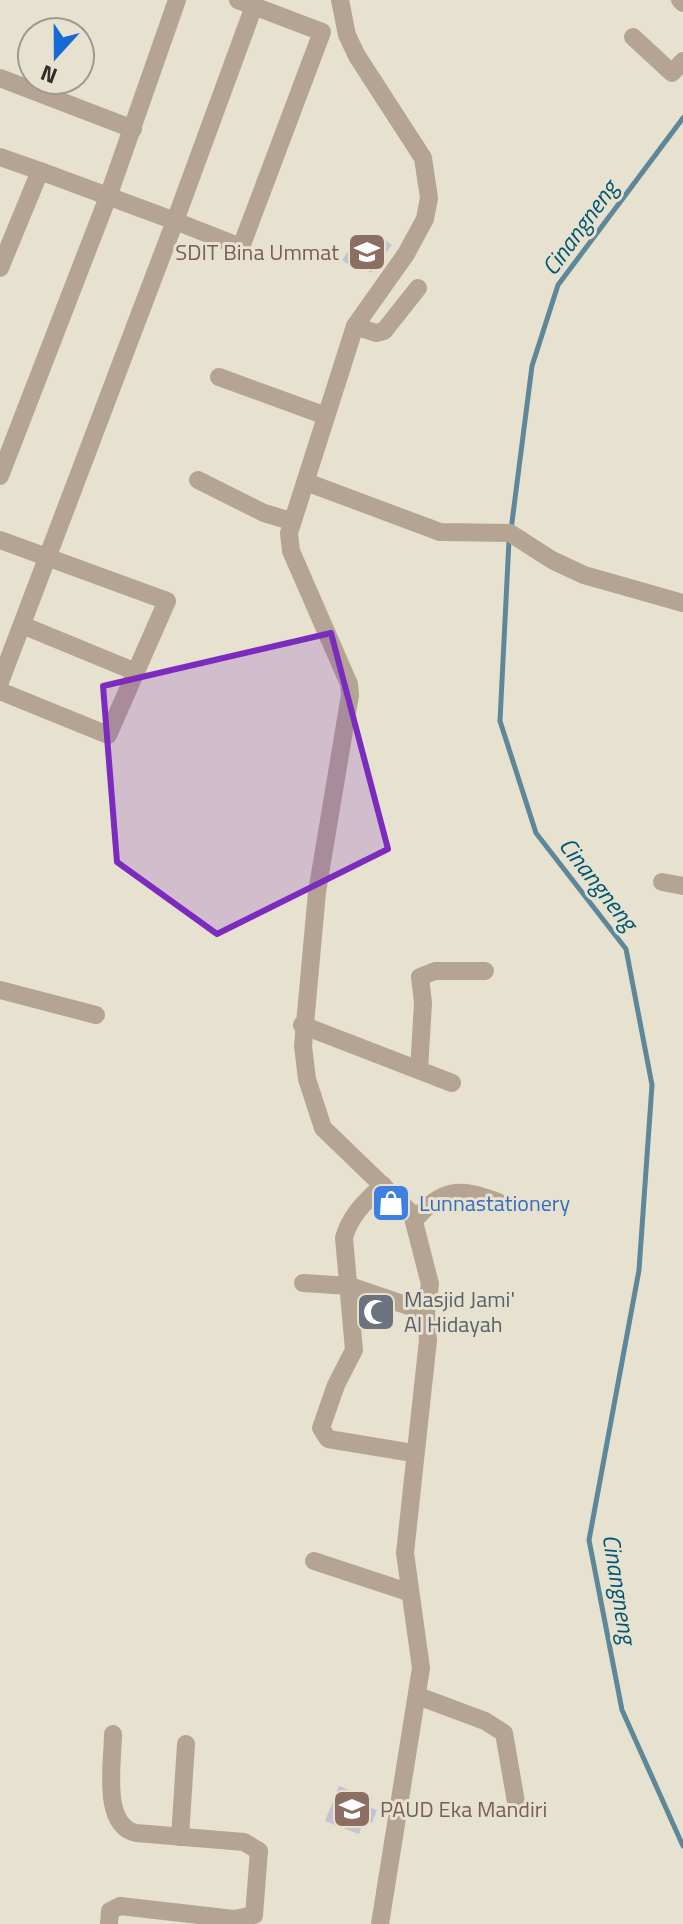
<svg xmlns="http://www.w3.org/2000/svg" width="683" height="1924" viewBox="0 0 683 1924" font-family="'Titillium Web',sans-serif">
<rect width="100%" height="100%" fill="#e7e2d0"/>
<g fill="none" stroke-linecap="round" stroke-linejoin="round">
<!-- stream -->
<g stroke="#5e8899" stroke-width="5">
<path d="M 511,530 L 532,366 L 558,285 L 683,118"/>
<path d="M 509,540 L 500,721 L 536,833 L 626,949 L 652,1085 L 639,1270 L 589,1540 L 622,1710 L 683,1846"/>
</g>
</g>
<!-- building -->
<g fill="#c4c2d3">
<path d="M 360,235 L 372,243 L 378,235 L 392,245 L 371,273 L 359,264 L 355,269 L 342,260 Z"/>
<path d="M 367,1295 L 395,1308 L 385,1329 L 358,1317 Z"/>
<path d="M 339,1786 L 372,1799 L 369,1807 L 377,1810 L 372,1823 L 364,1820 L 359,1834 L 325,1821 Z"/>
</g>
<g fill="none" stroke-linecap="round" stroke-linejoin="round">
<!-- minor -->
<g stroke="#b5a491" stroke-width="18">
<path d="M 238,0 L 322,32 L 241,247 L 175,221 L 254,6"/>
<path d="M 340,0 L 347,35 L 357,56 L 423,158 L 429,198 L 425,219 L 406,254 L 355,326 L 289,533 L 291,551 L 349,684 L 350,695 L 317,892 L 303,1046 L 307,1079 L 323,1128 L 412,1214 L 430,1284 L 426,1312 L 428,1340 L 405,1553 L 421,1668 L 380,1924"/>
<path d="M 680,0 L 683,3"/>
<path d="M 633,37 L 672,73 L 683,61"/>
<path d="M 0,78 L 133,129"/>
<path d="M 0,157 L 40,171"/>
<path d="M 0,268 L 40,171 L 175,221 L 0,682"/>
<path d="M 355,326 L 376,333 L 384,331 L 418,288"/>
<path d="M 219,377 L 326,416"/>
<path d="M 0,476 L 108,197 L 177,0"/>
<path d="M 198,480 L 264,513 L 291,521"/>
<path d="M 306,482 L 440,532 L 510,533 L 552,560 L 584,575 L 683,603"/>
<path d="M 0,540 L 167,601 L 108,735 L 0,691"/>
<path d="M 22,625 L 136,672"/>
<path d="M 662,882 L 683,886"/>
<path d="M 0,990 L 96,1015"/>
<path d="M 302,1025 L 452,1083"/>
<path d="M 419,1070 L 423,1003 L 420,977 L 435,971 L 485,971"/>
<path d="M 383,1185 C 366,1201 350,1215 344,1238 L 354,1350 L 336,1385 L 321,1428 L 328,1439 L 413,1453"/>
<path d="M 414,1221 C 441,1188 459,1187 498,1202"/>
<path d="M 303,1283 L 350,1286 L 426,1312"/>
<path d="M 314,1561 L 408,1592"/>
<path d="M 418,1696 L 485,1721 L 504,1733 L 517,1808"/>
<path d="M 113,1734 C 113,1762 101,1825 136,1833 L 244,1842 L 259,1851 L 254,1915 L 234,1919"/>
<path d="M 180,1837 L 186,1744"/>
<path d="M 109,1924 L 110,1911 L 120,1906 L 234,1919 L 233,1924"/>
</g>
</g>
<!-- marked area -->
<path fill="#7b2cbf" fill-opacity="0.2" stroke="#7b2cbf" stroke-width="6" stroke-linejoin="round" d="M 331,633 L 388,849 L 217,934 L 117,862 L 103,686 Z"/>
<!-- icons -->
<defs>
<g id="school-square" transform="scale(2)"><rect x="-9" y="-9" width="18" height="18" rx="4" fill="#8d6e63" stroke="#e7e2d0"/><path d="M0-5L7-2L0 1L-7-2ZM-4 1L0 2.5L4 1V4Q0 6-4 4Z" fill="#fff"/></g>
<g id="shop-square" transform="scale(2)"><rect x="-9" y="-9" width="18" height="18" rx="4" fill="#3f7fe0" stroke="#e7e2d0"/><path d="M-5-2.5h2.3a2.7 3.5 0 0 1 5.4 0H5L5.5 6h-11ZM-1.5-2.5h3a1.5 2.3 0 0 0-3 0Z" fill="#fff"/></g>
<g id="mosque-square" transform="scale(2)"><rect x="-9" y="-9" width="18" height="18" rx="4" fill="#6b7280" stroke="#e7e2d0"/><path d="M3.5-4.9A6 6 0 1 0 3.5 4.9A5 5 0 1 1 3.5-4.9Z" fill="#fff"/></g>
</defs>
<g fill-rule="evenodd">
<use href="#school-square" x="367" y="252"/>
<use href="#shop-square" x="391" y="1203"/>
<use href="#mosque-square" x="376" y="1312"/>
<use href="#school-square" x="352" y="1809"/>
</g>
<g text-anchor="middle" stroke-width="6" stroke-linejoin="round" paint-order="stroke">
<!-- education labels -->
<g font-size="22" fill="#785e54" stroke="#e7e2d0" text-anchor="end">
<text x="339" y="260">SDIT Bina Ummat</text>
<text x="380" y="1817" text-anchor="start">PAUD Eka Mandiri</text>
</g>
<!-- shop labels -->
<g font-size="22" fill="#366cbe" stroke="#e7e2d0" text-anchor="start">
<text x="419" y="1211">Lunnastationery</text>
</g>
<!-- worship labels -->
<g font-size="22" fill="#5b616d" stroke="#e7e2d0" text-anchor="start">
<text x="404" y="1307">Masjid Jami'<tspan x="404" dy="25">Al Hidayah</tspan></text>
</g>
<!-- water labels -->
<g font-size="24" font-style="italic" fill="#015773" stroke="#e7e2d0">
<text transform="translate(580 228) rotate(-54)" y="8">Cinangneng</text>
<text transform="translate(598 884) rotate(52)" y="8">Cinangneng</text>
<text transform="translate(619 1589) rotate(81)" y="8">Cinangneng</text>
</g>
</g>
<!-- north arrow -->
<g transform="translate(56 56) rotate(201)"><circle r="38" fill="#e7e2d0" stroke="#9e9a8d" stroke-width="2"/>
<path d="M0-6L14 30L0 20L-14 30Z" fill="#1769d3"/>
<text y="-12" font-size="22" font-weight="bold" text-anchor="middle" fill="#302e28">N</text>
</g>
</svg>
